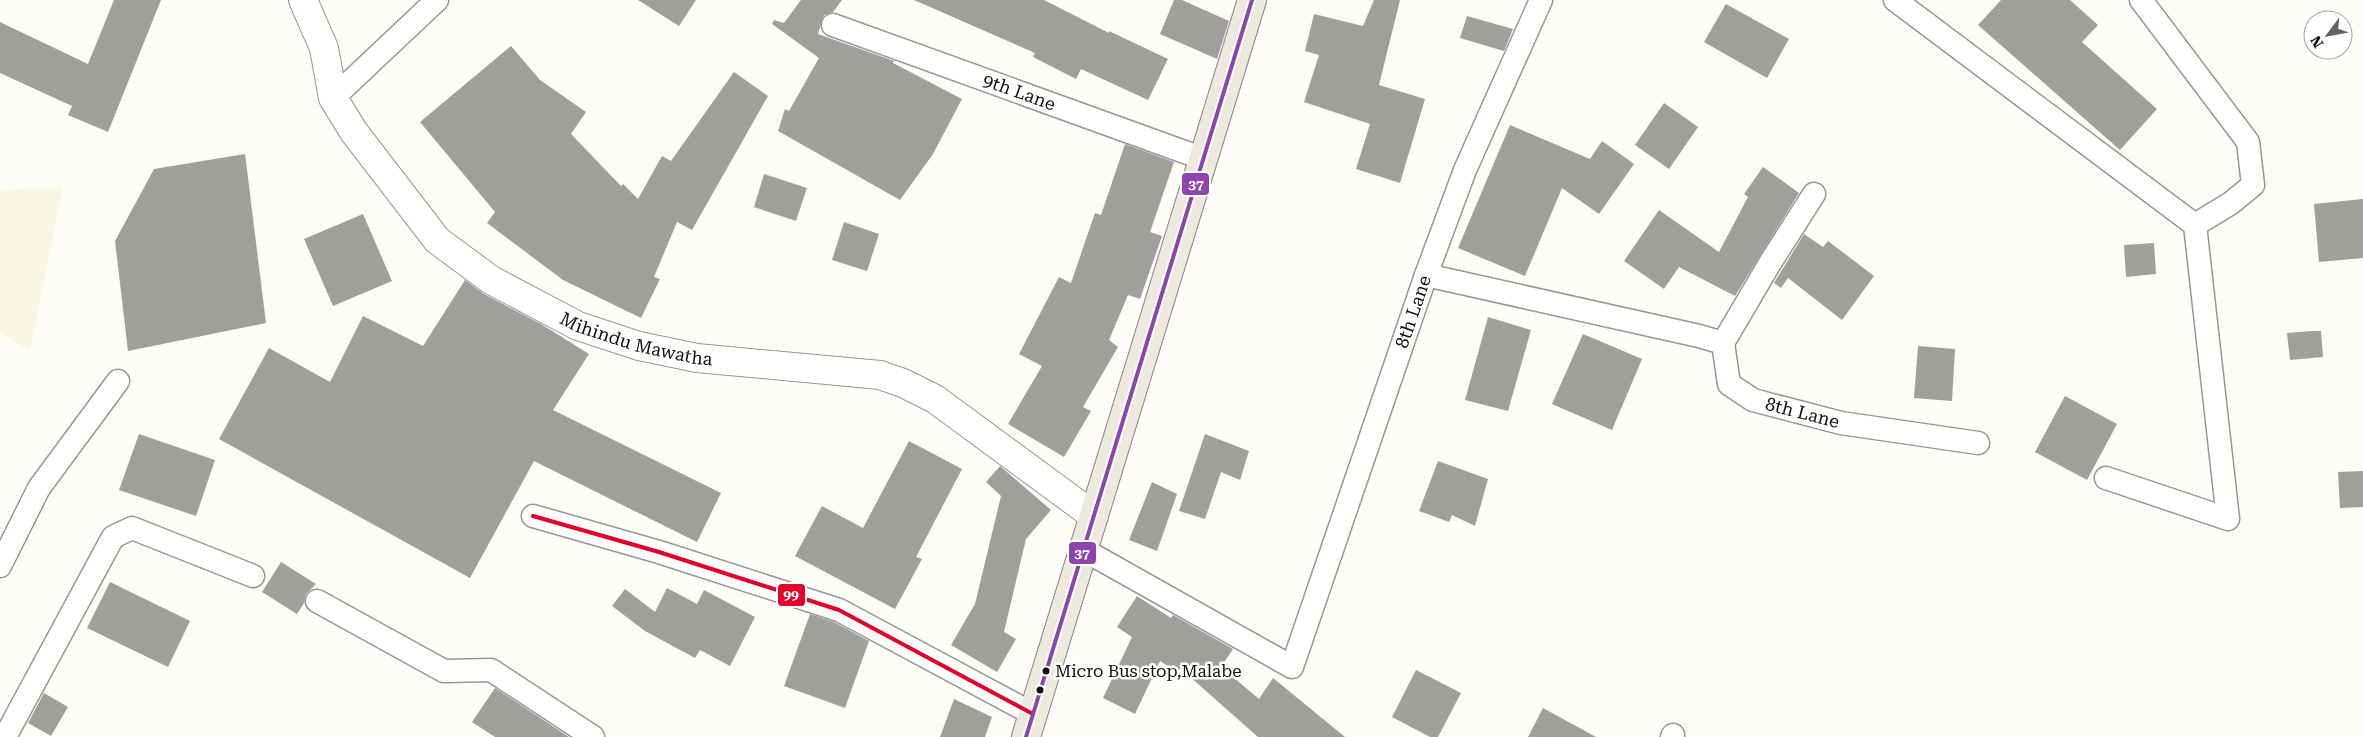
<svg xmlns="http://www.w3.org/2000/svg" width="2363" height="737" viewBox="0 0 2363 737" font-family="'Roboto Serif',serif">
<rect width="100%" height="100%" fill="#fdfcf7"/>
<!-- farmland -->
<path fill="#f9f7e4" d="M 63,187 L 30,351 L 0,332 L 0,190 Z"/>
<!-- building -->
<g fill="#a19f9c">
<path d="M 114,0 L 161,0 L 108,132 L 68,115 L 72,106 L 0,73 L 0,22 L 88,64 Z"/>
<path d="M 638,0 L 696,0 L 679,26 Z"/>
<path d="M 801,0 L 842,0 L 833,12 L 824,15 L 818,34 L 894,61 L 893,63 L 962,99 L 933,154 L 900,200 L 778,131 L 785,109 L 789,111 L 819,58 L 772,24 L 774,20 L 784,23 Z"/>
<path d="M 914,0 L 1044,0 L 1109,33 L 1109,31 L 1168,59 L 1148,100 L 1081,69 L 1076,79 L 1033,57 L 1035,53 Z"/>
<path d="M 1174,0 L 1182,0 L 1229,21 L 1217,59 L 1160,34 Z"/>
<path d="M 1374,0 L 1400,0 L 1379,85 L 1425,99 L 1400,183 L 1356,169 L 1370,124 L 1304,102 L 1319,55 L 1305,51 L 1314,14 L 1363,26 Z"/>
<path d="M 2001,0 L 2070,0 L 2098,25 L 2082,42 L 2157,109 L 2120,150 L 1978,25 Z"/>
<path d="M 1726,4 L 1789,39 L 1767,78 L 1704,42 Z"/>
<path d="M 1467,16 L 1513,29 L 1504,51 L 1460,38 Z"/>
<path d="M 511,46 L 540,80 L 586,112 L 571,134 L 621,186 L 623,184 L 638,199 L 662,156 L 671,161 L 734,72 L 768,96 L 692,230 L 677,222 L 654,277 L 660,279 L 641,318 L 563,280 L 487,223 L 495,212 L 420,122 Z"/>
<path d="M 1664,103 L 1698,127 L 1669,169 L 1635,145 Z"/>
<path d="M 1510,125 L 1590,159 L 1602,141 L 1634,164 L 1599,214 L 1562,188 L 1525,276 L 1458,248 Z"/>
<path d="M 1125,144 L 1174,162 L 1150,232 L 1162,236 L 1140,299 L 1128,295 L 1109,340 L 1118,347 L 1083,407 L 1091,411 L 1064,457 L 1008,424 L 1042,366 L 1019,354 L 1059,277 L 1071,283 L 1095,213 L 1101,215 Z"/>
<path d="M 245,154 L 266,323 L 128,351 L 115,241 L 154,169 Z"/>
<path d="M 1763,167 L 1799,193 L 1735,296 L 1679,267 L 1664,289 L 1624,261 L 1659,210 L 1719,252 L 1748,197 L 1744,194 Z"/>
<path d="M 764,174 L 807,188 L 796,221 L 754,207 Z"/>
<path d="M 2363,199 L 2363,258 L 2319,262 L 2314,204 Z"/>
<path d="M 363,214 L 392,281 L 333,306 L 304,239 Z"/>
<path d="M 844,222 L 879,234 L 867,271 L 832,260 Z"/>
<path d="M 1804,234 L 1823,247 L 1828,241 L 1874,276 L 1842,320 L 1788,278 L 1781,288 L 1774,283 Z"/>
<path d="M 2154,243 L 2156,274 L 2126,277 L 2124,245 Z"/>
<path d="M 465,280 L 484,294 L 541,324 L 589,354 L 553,410 L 721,493 L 697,542 L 534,461 L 470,578 L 219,439 L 269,348 L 330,382 L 363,316 L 423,346 Z"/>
<path d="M 1488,317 L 1531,330 L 1508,411 L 1465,400 Z"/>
<path d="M 2311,331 L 2321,331 L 2323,357 L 2290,360 L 2287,333 Z"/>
<path d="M 1583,334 L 1642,359 L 1612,430 L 1552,404 Z"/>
<path d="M 1918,346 L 1955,349 L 1952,401 L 1914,398 Z"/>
<path d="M 2065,396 L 2117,424 L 2087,480 L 2035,452 Z"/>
<path d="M 139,434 L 215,460 L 196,516 L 119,490 Z"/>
<path d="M 1205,434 L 1249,451 L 1240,480 L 1221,472 L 1205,519 L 1179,511 Z"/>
<path d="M 909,441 L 962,469 L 916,557 L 922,559 L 895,609 L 795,556 L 822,506 L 863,528 Z"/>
<path d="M 1438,461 L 1488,479 L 1475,526 L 1452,515 L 1449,522 L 1419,511 Z"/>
<path d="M 1000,466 L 1051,510 L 1026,539 L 1004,632 L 1016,639 L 997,672 L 951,645 L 975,604 L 1001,496 L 986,482 Z"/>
<path d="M 2363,471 L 2363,507 L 2340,508 L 2338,472 Z"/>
<path d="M 1152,482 L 1177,494 L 1157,551 L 1129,540 Z"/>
<path d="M 281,562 L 316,584 L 306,594 L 304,603 L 297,614 L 262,592 Z"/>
<path d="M 110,582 L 190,621 L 168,667 L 87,628 Z"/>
<path d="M 667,588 L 697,604 L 704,590 L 755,617 L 730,666 L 700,650 L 695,658 L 645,631 L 612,606 L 625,589 L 655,612 Z"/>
<path d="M 1137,596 L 1171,618 L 1173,615 L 1233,649 L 1221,667 L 1259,699 L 1273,678 L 1345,737 L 1258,737 L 1180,668 L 1177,672 L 1160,661 L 1135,714 L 1103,698 L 1132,637 L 1117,627 Z"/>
<path d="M 810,614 L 834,622 L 869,641 L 845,708 L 784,686 Z"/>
<path d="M 1416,670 L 1461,693 L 1438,737 L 1430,737 L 1392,717 Z"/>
<path d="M 495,688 L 569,737 L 495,737 L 472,722 Z"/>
<path d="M 44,693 L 68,707 L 51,736 L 28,723 Z"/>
<path d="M 954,699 L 992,717 L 985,737 L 940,737 Z"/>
<path d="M 1543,708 L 1596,737 L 1528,737 Z"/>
</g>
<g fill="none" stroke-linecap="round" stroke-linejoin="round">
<!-- minor casing -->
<g stroke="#979795" stroke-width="25">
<g id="minor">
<path d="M 1895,0 L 2195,225 L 2228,519 L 2106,478"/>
<path d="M 2141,0 L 2248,142 L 2253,185 L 2231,203 L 2195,225"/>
<path id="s1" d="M 833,25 L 1204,159"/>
<path d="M 333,98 L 437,0"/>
<path d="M 1426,275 L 1465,170 L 1541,0"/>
<path d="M 1723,343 L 1770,263 L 1814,194"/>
<path d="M 533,516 L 659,552 L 839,610 L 1033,714"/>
<path id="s2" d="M 1084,550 L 1292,667 L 1426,275 L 1699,336 L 1723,343 L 1729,384 L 1753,400 L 1841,423 L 1978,443"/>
<path d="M 0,566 L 39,488 L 118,381"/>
<path d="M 317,601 L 444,671 L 491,670 L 593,737"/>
<path d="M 5,737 L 113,537 L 132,528 L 253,576"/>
<path d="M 1672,737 L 1673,735"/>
</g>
</g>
<!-- tertiary casing -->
<g stroke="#979795" stroke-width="30">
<g id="tertiary">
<path id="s3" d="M 303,0 L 324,48 L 333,98 L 354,132 L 437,240 L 491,280 L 578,326 L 639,346 L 697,358 L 880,375 L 903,383 L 935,399 L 1094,516"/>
</g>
</g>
<!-- primary casing -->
<g stroke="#858482" stroke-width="30">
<path id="primary" d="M 1026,737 L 1252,0"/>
</g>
<!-- minor -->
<use href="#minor" stroke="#fffffe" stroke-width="22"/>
<!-- tertiary -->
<use href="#tertiary" stroke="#fffffe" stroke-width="28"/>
<!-- primary -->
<use href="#primary" stroke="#ede9dc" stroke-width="28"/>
<!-- bus-1 casing -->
<g stroke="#fff" stroke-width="8">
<path id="bus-1" d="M 533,516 L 659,552 L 839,610 L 1033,714"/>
</g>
<!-- bus-2 casing -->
<g stroke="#fff" stroke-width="8">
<path id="bus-2" d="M 1026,737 L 1252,0"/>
</g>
<!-- bus-1 -->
<use href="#bus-1" stroke="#e4002b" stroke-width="4"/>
<!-- bus-2 -->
<use href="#bus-2" stroke="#8e44ad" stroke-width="4"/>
</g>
<!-- markers -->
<g fill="#111" stroke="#fff" stroke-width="2">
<circle cx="1046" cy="671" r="4.5"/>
<circle cx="1040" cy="690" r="4.5"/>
</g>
<g text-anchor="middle" stroke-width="5" stroke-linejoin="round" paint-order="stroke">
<!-- bus labels -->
<g font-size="17" fill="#111" stroke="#fff" text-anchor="start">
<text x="1055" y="677">Micro Bus stop,Malabe</text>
</g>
<!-- street labels -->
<g font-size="18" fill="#111" stroke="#fff">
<text dy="6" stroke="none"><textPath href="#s1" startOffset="198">9th Lane</textPath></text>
<text dy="6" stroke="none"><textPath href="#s2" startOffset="614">8th Lane</textPath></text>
<text dy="6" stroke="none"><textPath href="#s3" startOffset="505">Mihindu Mawatha</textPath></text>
<text dy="6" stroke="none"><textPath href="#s2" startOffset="1079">8th Lane</textPath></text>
</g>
</g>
<g stroke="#fff" stroke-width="2">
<rect x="1181" y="172" width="29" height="24" rx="5" fill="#8e44ad"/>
<rect x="1068" y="541" width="29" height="24" rx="5" fill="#8e44ad"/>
<rect x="777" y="583" width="29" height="24" rx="5" fill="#e4002b"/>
</g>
<g font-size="14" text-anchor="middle" font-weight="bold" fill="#fff">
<text x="1196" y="189">37</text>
<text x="1082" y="558">37</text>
<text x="791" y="599">99</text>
</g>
<!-- north arrow -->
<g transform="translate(2328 35) rotate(238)"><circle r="24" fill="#ffffff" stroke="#a0a0a0"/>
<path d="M0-4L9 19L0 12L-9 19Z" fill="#646362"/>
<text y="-8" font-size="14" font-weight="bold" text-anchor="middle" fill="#111111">N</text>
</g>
</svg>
